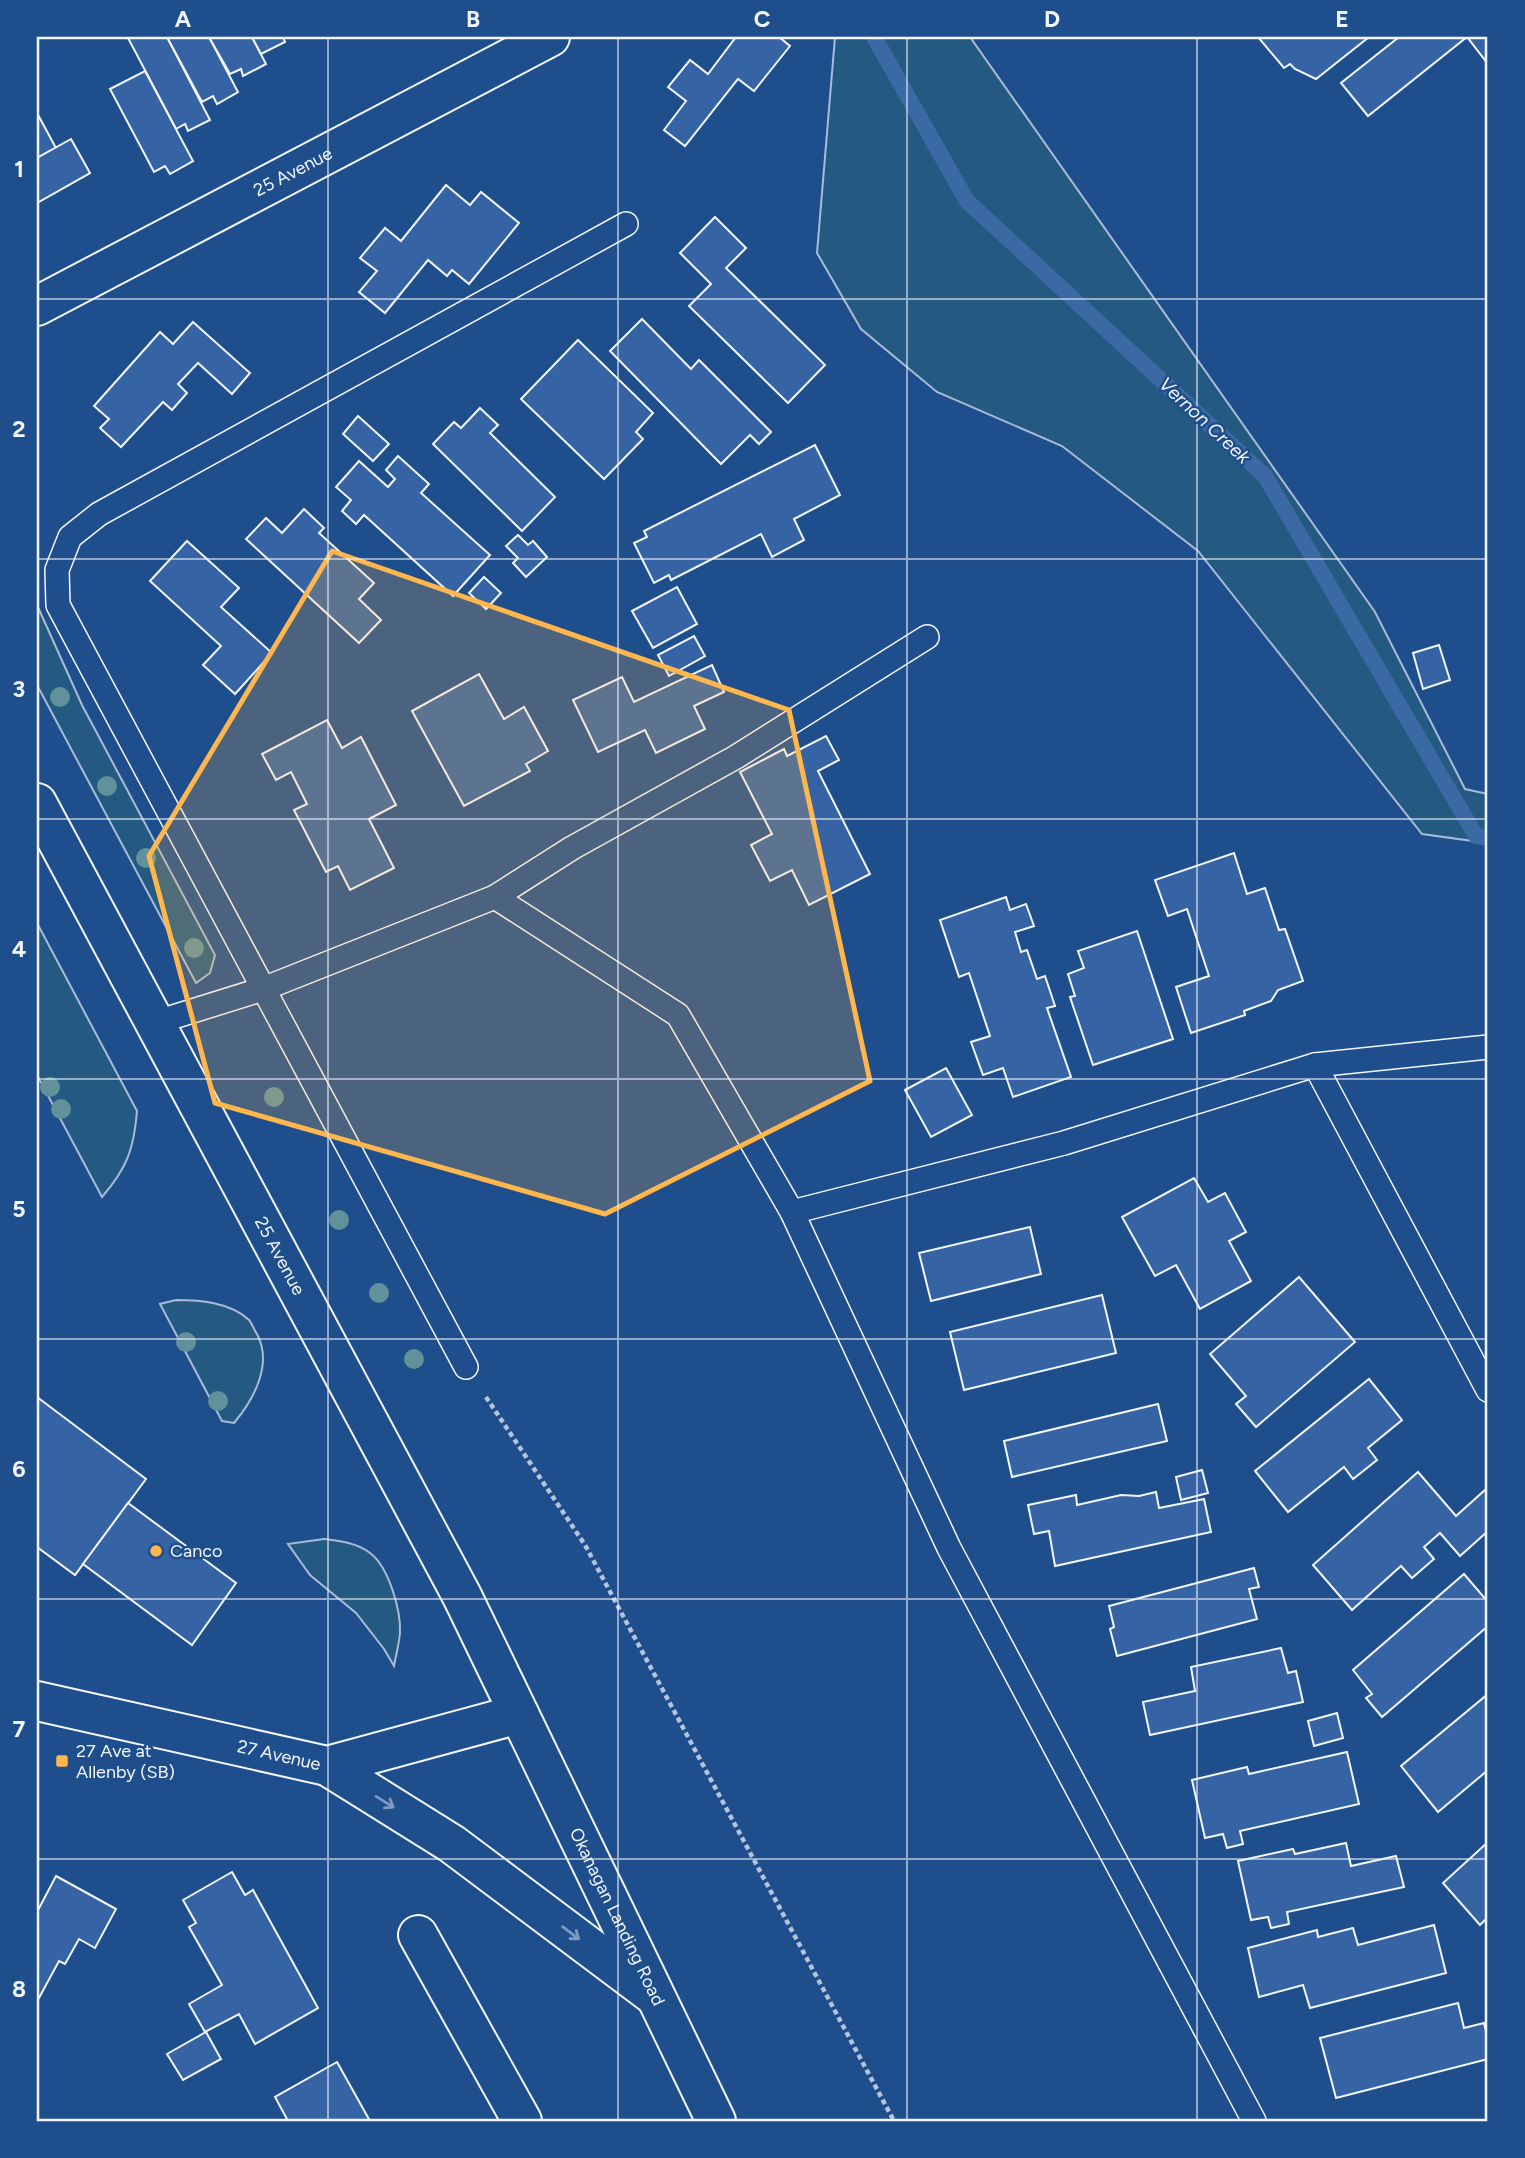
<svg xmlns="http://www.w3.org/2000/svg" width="1525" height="2158" viewBox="0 0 1525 2158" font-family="Figtree,sans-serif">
<rect width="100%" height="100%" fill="#1f4e8c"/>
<!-- green -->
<g fill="#245a82" stroke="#a8bbd7" stroke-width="2">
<path d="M 835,37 L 970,37 L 1375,612 L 1465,789 L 1488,794 L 1488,843 L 1422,834 L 1198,551 L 1062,446 L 937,392 L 861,329 L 817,253 Z"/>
<path d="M 37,605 L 82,705 L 215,955 L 210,973 L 196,983 L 37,685 Z"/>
<path d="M 37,923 L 137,1111 C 134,1149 127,1168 102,1197 L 37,1075 Z"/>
<path d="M 176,1300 C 199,1300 230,1302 249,1320 C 252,1323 254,1330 257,1334 C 273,1364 254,1399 234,1423 L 222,1421 L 160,1304 Z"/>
<path d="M 324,1539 C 340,1541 357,1543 370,1553 C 389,1567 401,1611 400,1633 C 399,1644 396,1655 394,1666 L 384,1649 L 356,1613 L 310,1575 L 288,1544 Z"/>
</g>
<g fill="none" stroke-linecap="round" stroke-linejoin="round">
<!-- stream -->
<path stroke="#3b69a3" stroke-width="16" d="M 874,37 L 967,201 L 1265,476 L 1476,836 L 1488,838"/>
</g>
<!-- building -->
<g fill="#3563a3" stroke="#f2f6ff" stroke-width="2">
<path d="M 167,37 L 210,120 L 188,131 L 185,124 L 176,129 L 128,38 Z"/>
<path d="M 167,37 L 209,37 L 238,92 L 217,104 L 213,96 L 202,102 Z"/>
<path d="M 209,37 L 252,37 L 266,64 L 243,76 L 241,69 L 230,74 Z"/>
<path d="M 252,37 L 283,37 L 285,42 L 261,54 Z"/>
<path d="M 736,37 L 779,37 L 790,46 L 754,91 L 738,79 L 685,146 L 664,130 L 686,101 L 668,87 L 690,60 L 708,74 Z"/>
<path d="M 1258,37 L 1369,37 L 1316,79 L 1295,69 L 1290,64 L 1284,68 Z"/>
<path d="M 1399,37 L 1488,37 L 1488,64 L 1467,37 L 1368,116 L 1341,83 Z"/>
<path d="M 145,71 L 193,161 L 170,174 L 165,166 L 154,172 L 110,89 Z"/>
<path d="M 37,113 L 56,148 L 37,158 Z"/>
<path d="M 71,139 L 90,173 L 37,203 L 37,158 Z"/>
<path d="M 446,185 L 470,205 L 481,192 L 519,223 L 469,284 L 452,270 L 447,276 L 428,260 L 385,313 L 359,292 L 377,271 L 360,258 L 385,228 L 401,241 Z"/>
<path d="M 715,217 L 746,248 L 726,268 L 825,365 L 788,403 L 689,306 L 711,284 L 680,253 Z"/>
<path d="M 642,319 L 691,369 L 699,360 L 771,432 L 759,444 L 750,435 L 721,464 L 610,351 Z"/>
<path d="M 193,322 L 250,373 L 232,394 L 198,363 L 178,384 L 187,393 L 172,410 L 163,402 L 121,447 L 100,428 L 109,419 L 94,406 L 160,332 L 173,344 Z"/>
<path d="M 578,340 L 653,413 L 636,432 L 643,439 L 604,479 L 521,399 Z"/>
<path d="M 480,408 L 498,425 L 490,433 L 555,497 L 522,531 L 433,444 L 454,422 L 461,428 Z"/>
<path d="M 358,416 L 389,444 L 373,461 L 343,434 Z"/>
<path d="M 815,445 L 840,495 L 794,519 L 804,540 L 772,557 L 761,534 L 671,580 L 669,575 L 654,583 L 634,543 L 647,537 L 644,531 Z"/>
<path d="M 398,456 L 429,484 L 421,493 L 490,555 L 453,596 L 364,515 L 356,524 L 342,511 L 351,500 L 336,487 L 359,461 L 388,487 L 395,479 L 386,470 Z"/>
<path d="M 304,509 L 324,528 L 319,533 L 374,583 L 359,599 L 381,620 L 359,643 L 246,539 L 266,518 L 282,533 Z"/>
<path d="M 518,535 L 528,545 L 533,541 L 547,557 L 526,577 L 513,563 L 518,558 L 506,546 Z"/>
<path d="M 187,541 L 239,588 L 221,607 L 272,653 L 235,694 L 203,665 L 221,646 L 150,581 Z"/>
<path d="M 484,577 L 501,593 L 486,609 L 469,593 Z"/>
<path d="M 677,587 L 697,624 L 653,648 L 632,611 Z"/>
<path d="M 694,636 L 705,656 L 669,676 L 658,655 Z"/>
<path d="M 1439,645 L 1450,680 L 1423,689 L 1413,653 Z"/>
<path d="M 712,665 L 724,692 L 694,706 L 705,729 L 656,753 L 645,730 L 598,752 L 573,700 L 622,677 L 634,702 Z"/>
<path d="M 479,674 L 504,719 L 524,707 L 548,751 L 526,764 L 530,771 L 464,806 L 412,711 Z"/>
<path d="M 327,720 L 342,748 L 361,737 L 396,805 L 369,819 L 394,868 L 350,890 L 338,866 L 326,872 L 294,810 L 307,804 L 291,772 L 276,780 L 262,754 Z"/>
<path d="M 826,736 L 839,760 L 818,771 L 870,874 L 809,905 L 792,870 L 770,881 L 751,845 L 772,834 L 740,772 L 784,749 L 787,756 Z"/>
<path d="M 1234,853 L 1247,894 L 1265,888 L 1279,930 L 1285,929 L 1303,981 L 1278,990 L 1271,1001 L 1244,1011 L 1245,1015 L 1191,1033 L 1176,987 L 1209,976 L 1187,909 L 1168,916 L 1155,880 Z"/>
<path d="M 1006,897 L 1010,910 L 1026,904 L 1034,926 L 1015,932 L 1021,952 L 1027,950 L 1037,979 L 1045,976 L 1055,1006 L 1047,1008 L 1071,1077 L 1013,1097 L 1003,1068 L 983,1075 L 971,1042 L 990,1036 L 969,973 L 959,977 L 940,920 Z"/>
<path d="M 1137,931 L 1173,1039 L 1093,1065 L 1070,997 L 1075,996 L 1068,974 L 1084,968 L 1078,951 Z"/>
<path d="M 946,1068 L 972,1115 L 931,1137 L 905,1090 Z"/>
<path d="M 1194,1178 L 1208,1202 L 1225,1193 L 1246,1232 L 1229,1241 L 1251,1281 L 1200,1309 L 1176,1265 L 1155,1276 L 1122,1217 Z"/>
<path d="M 1030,1227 L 1041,1274 L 931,1301 L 919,1253 Z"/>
<path d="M 1299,1277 L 1355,1342 L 1256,1427 L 1236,1404 L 1246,1396 L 1210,1354 Z"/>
<path d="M 1102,1295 L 1116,1353 L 964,1390 L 950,1332 Z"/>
<path d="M 1369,1379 L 1402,1420 L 1368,1448 L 1377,1460 L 1353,1479 L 1344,1467 L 1288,1512 L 1255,1471 Z"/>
<path d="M 37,1397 L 146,1479 L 75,1575 L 37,1547 Z"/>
<path d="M 1158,1404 L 1167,1441 L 1012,1477 L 1004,1441 Z"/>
<path d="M 1202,1470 L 1208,1493 L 1181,1500 L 1176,1477 Z"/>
<path d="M 1418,1472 L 1456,1516 L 1485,1490 L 1488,1493 L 1488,1531 L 1460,1556 L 1440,1533 L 1424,1547 L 1434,1559 L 1412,1578 L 1401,1566 L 1352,1610 L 1313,1565 Z"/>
<path d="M 1156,1492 L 1159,1508 L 1204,1499 L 1211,1532 L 1055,1566 L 1049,1531 L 1034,1534 L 1028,1505 L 1076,1495 L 1077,1505 L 1121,1495 L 1139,1496 Z"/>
<path d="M 128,1503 L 236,1583 L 192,1645 L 83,1564 Z"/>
<path d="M 1254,1568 L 1259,1587 L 1249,1589 L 1257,1619 L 1117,1656 L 1110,1629 L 1114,1627 L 1109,1606 Z"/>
<path d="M 1464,1574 L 1488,1602 L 1488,1626 L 1382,1717 L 1366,1698 L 1372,1694 L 1353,1670 Z"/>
<path d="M 1281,1648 L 1288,1673 L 1296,1671 L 1303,1702 L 1150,1735 L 1143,1702 L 1195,1691 L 1191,1667 Z"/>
<path d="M 1488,1694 L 1488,1770 L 1438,1812 L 1401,1766 Z"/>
<path d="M 1337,1713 L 1343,1738 L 1314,1746 L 1308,1721 Z"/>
<path d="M 1347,1752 L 1359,1804 L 1240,1831 L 1243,1844 L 1227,1848 L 1223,1834 L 1205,1838 L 1192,1780 L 1247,1767 L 1249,1774 Z"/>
<path d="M 1488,1842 L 1488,1917 L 1480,1925 L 1443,1883 Z"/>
<path d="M 1346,1843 L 1351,1866 L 1396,1856 L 1404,1887 L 1287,1912 L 1289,1924 L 1271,1928 L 1268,1917 L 1251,1920 L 1238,1861 L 1293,1849 L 1295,1854 Z"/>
<path d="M 232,1872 L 245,1895 L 253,1890 L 318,2008 L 255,2044 L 239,2014 L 205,2032 L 189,2004 L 222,1985 L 189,1927 L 196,1923 L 183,1900 Z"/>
<path d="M 56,1876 L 116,1909 L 95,1948 L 79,1939 L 65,1964 L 59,1961 L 39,1998 L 37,1997 L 37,1912 Z"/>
<path d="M 1434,1925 L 1446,1973 L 1310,2008 L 1303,1985 L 1259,1997 L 1248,1948 L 1317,1930 L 1318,1937 L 1353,1928 L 1358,1945 Z"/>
<path d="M 1458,2003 L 1464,2028 L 1484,2023 L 1488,2039 L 1488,2059 L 1336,2098 L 1320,2038 Z"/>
<path d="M 206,2032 L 221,2059 L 183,2080 L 167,2054 Z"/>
<path d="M 337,2062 L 370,2121 L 288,2121 L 275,2097 Z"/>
</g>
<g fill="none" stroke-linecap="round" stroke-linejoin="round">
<!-- service casing -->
<g stroke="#f2f6ff" stroke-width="26">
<g id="service">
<path d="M 495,897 L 678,1015 L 792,1212 L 949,1548 L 1254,2121"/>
<path d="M 154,1023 L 263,989 L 495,897 L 572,848 L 736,757 L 927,637"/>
<path d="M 1315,1065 L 1488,1390"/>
<path d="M 792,1212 L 1064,1143 L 1315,1065 L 1488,1047"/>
<path d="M 466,1367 L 58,605 L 57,570 L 70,537 L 99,514 L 626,224"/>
</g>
</g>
<!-- minor casing -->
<g stroke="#f2f6ff" stroke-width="42">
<g id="minor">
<path id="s1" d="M 37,306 L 550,37"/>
<path d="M 418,1935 L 522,2121"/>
</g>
</g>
<!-- tertiary casing -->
<g stroke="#f2f6ff" stroke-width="42">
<g id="tertiary">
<path id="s2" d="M 37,1701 L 327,1766 L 519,1714"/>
<path d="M 327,1766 L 452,1844 L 652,1994"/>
</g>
</g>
<!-- secondary casing -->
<g stroke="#f2f6ff" stroke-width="42">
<g id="secondary">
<path id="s3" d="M 37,803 L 462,1596 L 716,2121"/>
</g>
</g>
<!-- path -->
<path stroke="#b3c4dc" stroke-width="4.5" stroke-dasharray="5 3.5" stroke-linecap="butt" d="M 486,1397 L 585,1545 L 894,2121"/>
<!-- service -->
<use href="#service" stroke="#1f4e8c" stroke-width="23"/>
<!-- minor -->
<use href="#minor" stroke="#1f4e8c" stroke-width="38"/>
<!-- tertiary -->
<use href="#tertiary" stroke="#1f4e8c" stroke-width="38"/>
<!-- secondary -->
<use href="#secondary" stroke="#1f4e8c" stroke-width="38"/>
</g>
<!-- trees -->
<g fill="#61919a">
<circle cx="60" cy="697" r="10"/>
<circle cx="107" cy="786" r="10"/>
<circle cx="146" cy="858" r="10"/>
<circle cx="194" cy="948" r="10"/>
<circle cx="50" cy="1087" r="10"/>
<circle cx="274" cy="1097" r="10"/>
<circle cx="61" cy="1109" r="10"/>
<circle cx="339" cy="1220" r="10"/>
<circle cx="379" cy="1293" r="10"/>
<circle cx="186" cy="1342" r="10"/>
<circle cx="414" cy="1359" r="10"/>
<circle cx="218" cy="1401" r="10"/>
</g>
<!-- one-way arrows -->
<defs><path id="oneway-shaft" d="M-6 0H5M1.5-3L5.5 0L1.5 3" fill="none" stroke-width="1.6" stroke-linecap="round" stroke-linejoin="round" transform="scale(1.75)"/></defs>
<g stroke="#7e9ac0">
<use href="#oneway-shaft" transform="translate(385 1802) rotate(32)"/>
<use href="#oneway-shaft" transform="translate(571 1933) rotate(37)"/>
</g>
<!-- marked area -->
<path fill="#ffb74d" fill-opacity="0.2" stroke="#ffb74d" stroke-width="5" stroke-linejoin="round" d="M 332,551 L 789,710 L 870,1081 L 605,1214 L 215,1103 L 149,856 Z"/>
<!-- grid -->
<path fill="none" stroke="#f2f6ff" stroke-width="2" stroke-opacity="0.55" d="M 328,37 L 328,2121M 618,37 L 618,2121M 907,37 L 907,2121M 1197,37 L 1197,2121M 37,299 L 1488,299M 37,559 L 1488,559M 37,819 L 1488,819M 37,1079 L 1488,1079M 37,1339 L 1488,1339M 37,1599 L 1488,1599M 37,1859 L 1488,1859"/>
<!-- markers -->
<g fill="#ffb74d" stroke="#1f4e8c" stroke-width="2.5">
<circle cx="156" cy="1551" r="7"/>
<rect x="55" y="1754" width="14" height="14" rx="3.5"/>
</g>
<g text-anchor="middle" stroke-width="5" stroke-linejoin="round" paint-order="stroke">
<!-- street labels -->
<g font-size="18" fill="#f2f6ff" stroke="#1f4e8c">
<text dy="6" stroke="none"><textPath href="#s1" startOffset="289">25 Avenue</textPath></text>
<text dy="6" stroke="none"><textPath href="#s3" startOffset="514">25 Avenue</textPath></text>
<text dy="6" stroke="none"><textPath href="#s2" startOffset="248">27 Avenue</textPath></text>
<text dy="6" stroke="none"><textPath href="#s3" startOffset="1256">Okanagan Landing Road</textPath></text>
</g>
<!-- poi labels -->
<g font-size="18" fill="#f2f6ff" stroke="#1f4e8c" text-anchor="start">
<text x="170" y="1557">Canco</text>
<text x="76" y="1757">27 Ave at<tspan x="76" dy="21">Allenby (SB)</tspan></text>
</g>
<!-- water labels -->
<g font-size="19" font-style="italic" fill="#f2f6ff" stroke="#1f4e8c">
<text transform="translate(1205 420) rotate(43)" y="7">Vernon Creek</text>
</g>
</g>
<!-- border -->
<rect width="1525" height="2158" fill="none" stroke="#1f4e8c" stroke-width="77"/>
<rect x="38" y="38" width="1448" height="2082" fill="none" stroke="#f2f6ff" stroke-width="2.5"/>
<g font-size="23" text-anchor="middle" font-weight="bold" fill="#f2f6ff">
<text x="183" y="27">A</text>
<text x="473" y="27">B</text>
<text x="762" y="27">C</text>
<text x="1052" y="27">D</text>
<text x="1342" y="27">E</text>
<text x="19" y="177">1</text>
<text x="19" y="437">2</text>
<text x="19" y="697">3</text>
<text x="19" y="957">4</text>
<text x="19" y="1217">5</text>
<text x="19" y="1477">6</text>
<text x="19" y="1737">7</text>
<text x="19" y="1997">8</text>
</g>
</svg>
